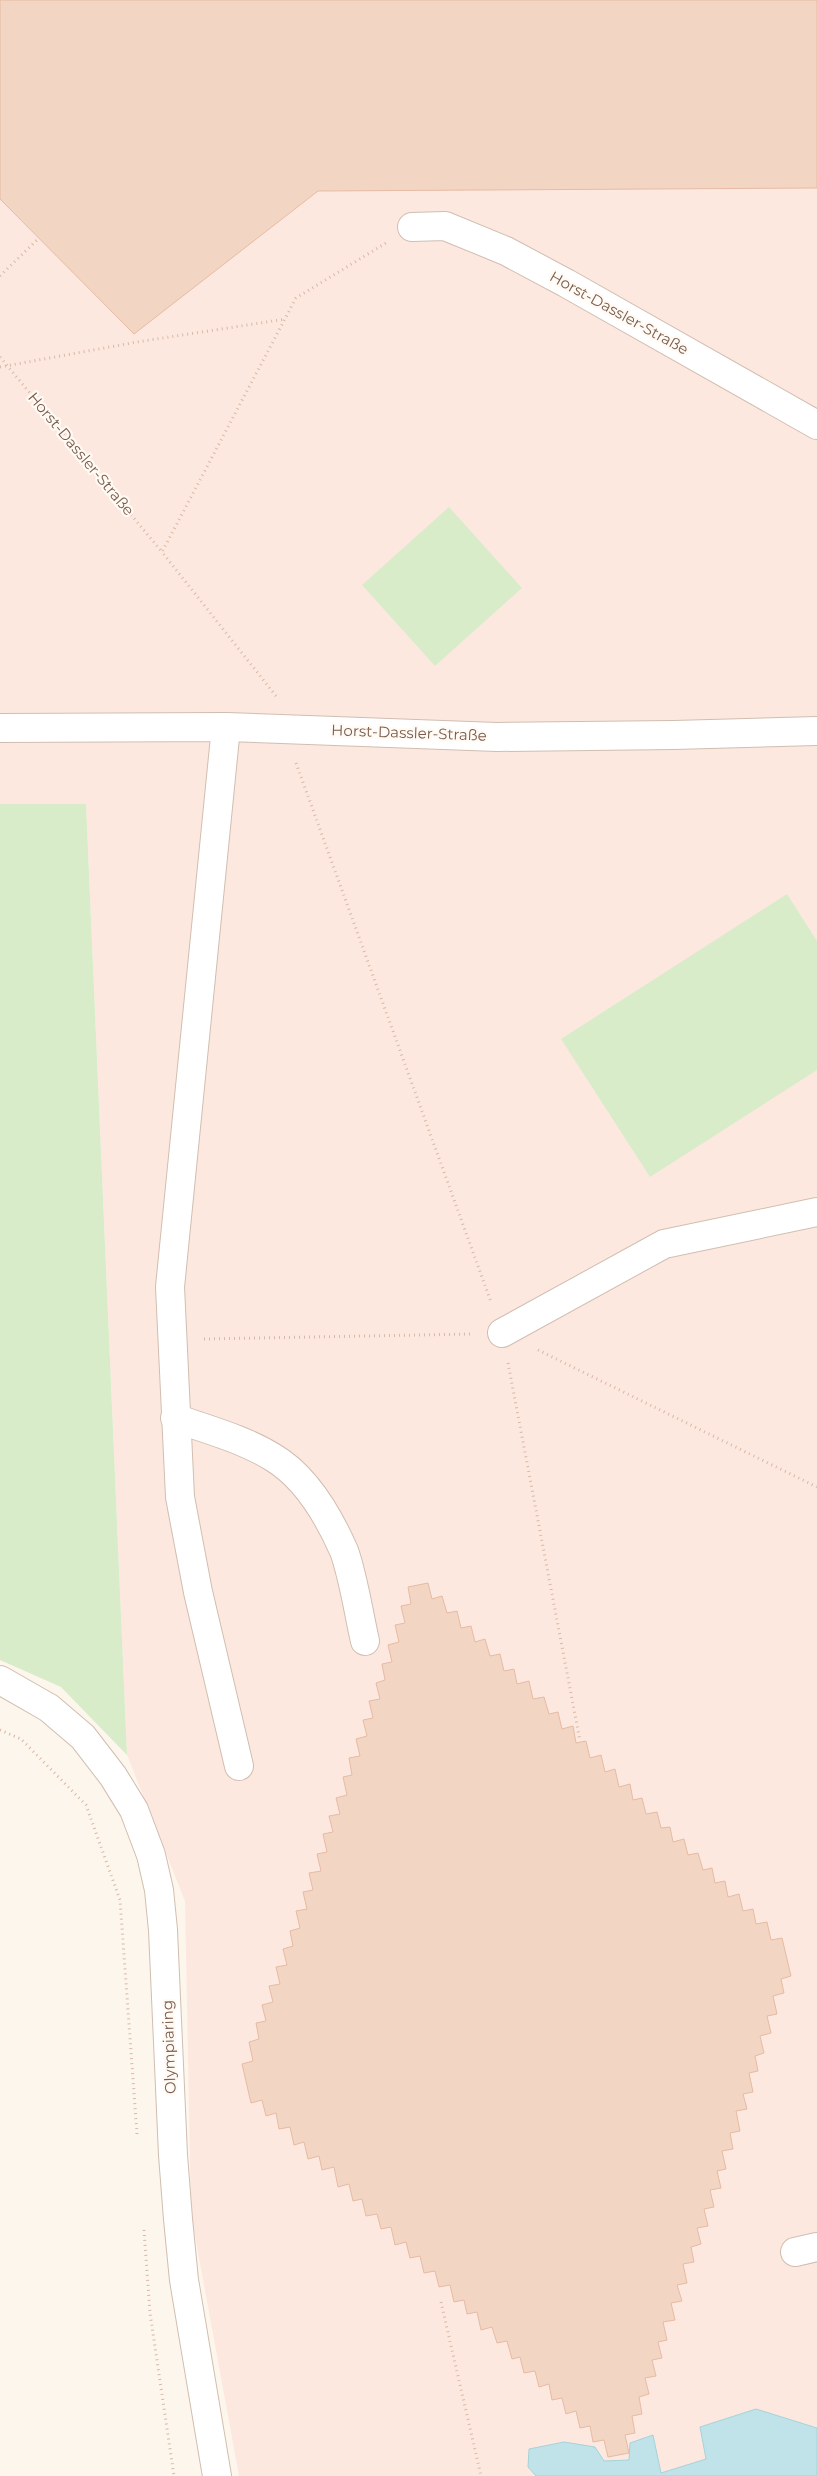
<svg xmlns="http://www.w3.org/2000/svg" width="817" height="2476" viewBox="0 0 817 2476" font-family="Montserrat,sans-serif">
<rect width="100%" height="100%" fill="#fdf6ec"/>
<!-- commercial -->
<path fill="#fde8e0" d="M 0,0 L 817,0 L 817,2476 L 239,2476 L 191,2214 L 185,1901 L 127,1755 L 86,804 L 0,804 Z"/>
<!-- green -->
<g fill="#d8ecc9">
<path d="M 449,507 L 522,588 L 435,666 L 362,585 Z"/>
<path d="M 0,804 L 86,804 L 127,1755 L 61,1687 L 0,1660 Z"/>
<path d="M 787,894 L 817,941 L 817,1070 L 650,1177 L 561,1039 Z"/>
</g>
<!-- water -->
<path fill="#bfe3e8" stroke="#a5d3da" d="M 756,2409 L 817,2428 L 817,2476 L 536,2476 L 528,2467 L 529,2449 L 564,2442 L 595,2447 L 604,2461 L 629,2460 L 630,2443 L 653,2435 L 661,2473 L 706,2459 L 700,2427 Z"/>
<!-- building -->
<g fill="#f3d5c3" stroke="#e6bba3">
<path d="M 0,0 L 817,0 L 817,188 L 318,191 L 134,334 L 0,199 Z"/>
<path d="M 428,1583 L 432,1599 L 442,1596 L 447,1613 L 457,1611 L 461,1628 L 471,1626 L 475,1642 L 485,1639 L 490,1656 L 500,1654 L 504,1671 L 514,1669 L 517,1684 L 529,1681 L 533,1699 L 544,1697 L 549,1714 L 558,1712 L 562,1729 L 573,1726 L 576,1743 L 586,1741 L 590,1758 L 601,1755 L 605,1772 L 615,1769 L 619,1787 L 630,1784 L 633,1800 L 642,1798 L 646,1814 L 657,1812 L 661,1828 L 670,1827 L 673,1842 L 684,1839 L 688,1855 L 698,1853 L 703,1870 L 712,1868 L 715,1883 L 725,1881 L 728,1897 L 739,1894 L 743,1911 L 753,1909 L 756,1924 L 767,1922 L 771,1940 L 782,1938 L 791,1976 L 781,1979 L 784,1993 L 773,1996 L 777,2014 L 767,2016 L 771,2033 L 760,2036 L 764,2053 L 755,2056 L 758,2071 L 749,2073 L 753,2092 L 743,2094 L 747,2109 L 736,2111 L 740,2131 L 730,2133 L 733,2149 L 722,2151 L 726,2169 L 717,2171 L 721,2188 L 710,2190 L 714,2207 L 704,2209 L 708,2226 L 697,2228 L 701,2244 L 691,2247 L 694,2262 L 683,2264 L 687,2283 L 677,2285 L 682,2301 L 671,2303 L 675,2320 L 663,2322 L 667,2340 L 658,2342 L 662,2358 L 652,2360 L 656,2376 L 645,2378 L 649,2394 L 639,2397 L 642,2414 L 632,2416 L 635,2433 L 625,2435 L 629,2453 L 608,2457 L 604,2440 L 593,2442 L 590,2426 L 580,2428 L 576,2411 L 566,2414 L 562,2398 L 552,2400 L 549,2384 L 539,2387 L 535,2371 L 524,2373 L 520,2357 L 512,2359 L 507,2341 L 497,2343 L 492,2327 L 481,2330 L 477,2312 L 467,2314 L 464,2300 L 454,2302 L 450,2285 L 439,2287 L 435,2271 L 424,2273 L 420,2256 L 410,2258 L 406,2242 L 395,2245 L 391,2227 L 381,2229 L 377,2214 L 366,2216 L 362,2199 L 353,2201 L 349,2184 L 338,2187 L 334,2167 L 322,2170 L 319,2156 L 308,2159 L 304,2142 L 294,2145 L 290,2127 L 279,2129 L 276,2113 L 266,2116 L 262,2100 L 251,2103 L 242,2064 L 253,2061 L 249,2042 L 259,2039 L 256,2023 L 266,2021 L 262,2005 L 273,2002 L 269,1986 L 280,1984 L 276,1967 L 287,1965 L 283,1949 L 293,1946 L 290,1931 L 300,1928 L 296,1911 L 307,1909 L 303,1892 L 313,1890 L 309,1873 L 321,1871 L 317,1854 L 327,1852 L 323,1834 L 333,1832 L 329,1816 L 340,1814 L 336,1798 L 347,1795 L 343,1777 L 352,1775 L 349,1758 L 360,1756 L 356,1739 L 367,1736 L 363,1720 L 373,1718 L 369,1701 L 380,1699 L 376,1683 L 385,1680 L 382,1664 L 392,1662 L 388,1645 L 399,1642 L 395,1625 L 405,1623 L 401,1606 L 411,1604 L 408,1587 Z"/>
</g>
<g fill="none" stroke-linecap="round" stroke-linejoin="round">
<!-- minor casing -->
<g stroke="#d1beb0" stroke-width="30">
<g id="minor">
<path d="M 412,227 L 445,226 L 506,251 L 566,283 L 817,425"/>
<path d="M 226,727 L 170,1287 L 180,1497 L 198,1592 L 239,1766"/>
<path d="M 0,728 L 226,727 L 497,737 L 674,735 L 817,731"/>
<path d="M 502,1333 L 664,1244 L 817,1212"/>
<path d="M 175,1418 C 208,1430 244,1439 274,1458 C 307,1478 329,1517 344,1551 C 353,1575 359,1615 365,1641"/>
<path d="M 0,1680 L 49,1708 L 83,1737 L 113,1776 L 134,1810 L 151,1855 L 159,1890 L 163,1930 L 173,2155 L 178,2219 L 184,2280 L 217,2476"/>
<path d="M 795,2252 L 817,2247"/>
</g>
</g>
<!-- path -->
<g stroke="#d9b8a5" stroke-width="3" stroke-dasharray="1 4" stroke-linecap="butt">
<path d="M 0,276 L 39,238"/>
<path d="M 0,357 L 162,552"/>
<path d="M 0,367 L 137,342 L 286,319"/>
<path d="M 276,696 L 162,552 L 296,298 L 386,243"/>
<path d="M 296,763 L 491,1302"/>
<path d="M 204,1339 L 471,1334"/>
<path d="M 538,1350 L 817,1487"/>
<path d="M 508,1363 L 580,1741"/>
<path d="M 0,1730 L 21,1739 L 86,1805 L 120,1900 L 137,2134"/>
<path d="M 144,2230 L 150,2313 L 174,2476"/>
<path d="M 441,2302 L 481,2476"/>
</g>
<!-- minor -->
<use href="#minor" stroke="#fff" stroke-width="28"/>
</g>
<g text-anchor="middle" stroke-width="4.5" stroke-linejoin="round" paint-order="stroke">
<!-- street labels -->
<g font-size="15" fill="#7a5c4d" stroke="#fffaf3">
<text transform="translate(619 313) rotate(29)" y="5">Horst-Dassler-Straße</text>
<text transform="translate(81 454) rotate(50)" y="5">Horst-Dassler-Straße</text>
<text transform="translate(409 733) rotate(2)" y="5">Horst-Dassler-Straße</text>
<text transform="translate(169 2047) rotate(-92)" y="5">Olympiaring</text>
</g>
</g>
</svg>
